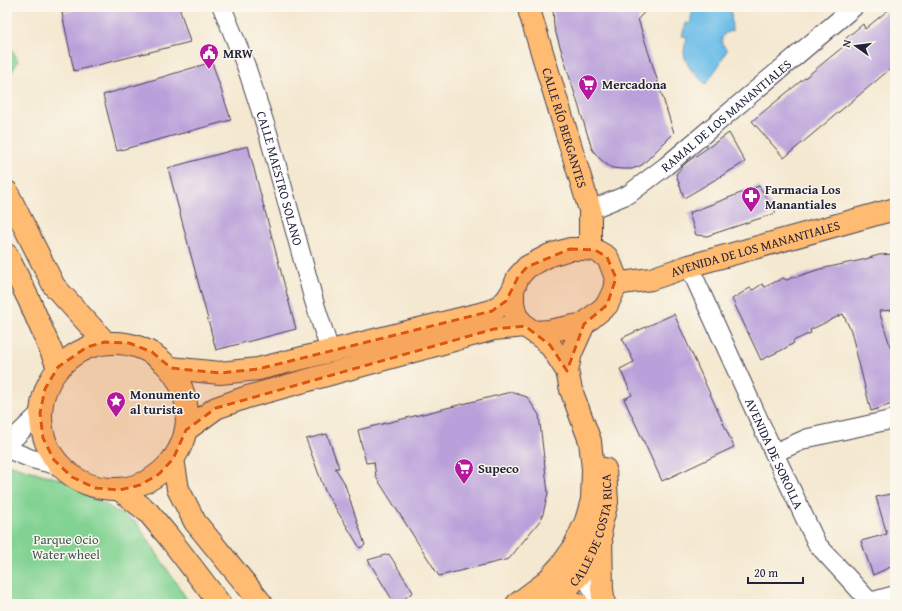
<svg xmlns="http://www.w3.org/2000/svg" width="902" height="611" viewBox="0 0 902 611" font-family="'Gentium Book Plus',serif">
<rect width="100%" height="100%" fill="#fbf7ec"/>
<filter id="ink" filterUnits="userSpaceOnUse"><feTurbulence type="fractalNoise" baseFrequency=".025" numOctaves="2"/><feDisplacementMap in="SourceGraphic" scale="8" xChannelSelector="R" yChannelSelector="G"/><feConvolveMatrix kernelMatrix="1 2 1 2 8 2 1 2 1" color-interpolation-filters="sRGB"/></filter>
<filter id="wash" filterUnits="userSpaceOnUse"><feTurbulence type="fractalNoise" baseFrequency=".012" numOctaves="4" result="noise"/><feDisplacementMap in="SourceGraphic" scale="16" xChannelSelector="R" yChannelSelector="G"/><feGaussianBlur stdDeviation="0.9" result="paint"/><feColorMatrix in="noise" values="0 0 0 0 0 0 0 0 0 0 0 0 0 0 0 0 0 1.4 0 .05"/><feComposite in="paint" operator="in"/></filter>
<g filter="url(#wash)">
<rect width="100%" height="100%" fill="#f4e8d0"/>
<!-- green -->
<g fill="#82d393" stroke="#527a67">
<path d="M 7,40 L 18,61 L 7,81 Z"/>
<path d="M 7,464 L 63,480 L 137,523 L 190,604 L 7,604 Z"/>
</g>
<!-- water -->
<path fill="#6dbee8" stroke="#487092" d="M 695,7 L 731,7 L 731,10 L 732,31 C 720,33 719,42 727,50 L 719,65 L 706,84 C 696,76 686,67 684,53 C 684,48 686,42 687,37 L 682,36 L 686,23 L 690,24 L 692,13 Z"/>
<g id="blocks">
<!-- building -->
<g fill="#baa0da">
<path d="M 85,7 L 179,7 L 190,42 L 74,71 L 62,13 Z"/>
<path d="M 553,7 L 649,7 L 638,19 L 674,133 L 642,165 L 632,169 L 622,169 L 612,168 L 606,164 L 599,158 L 592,149 L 554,27 Z"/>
<path d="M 892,7 L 895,7 L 895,65 L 784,158 L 752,121 L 849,42 L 845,39 L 863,24 L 865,29 Z"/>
<path d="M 212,62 L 231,120 L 117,151 L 103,95 Z"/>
<path d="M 729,133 L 745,162 L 684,198 L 676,174 L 683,166 L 687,162 Z"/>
<path d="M 248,146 L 296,329 L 216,350 L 168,168 Z"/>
<path d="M 759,186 L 776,213 L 707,236 L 696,235 L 689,213 Z"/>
<path d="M 895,254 L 895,310 L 879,311 L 895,361 L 895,403 L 871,411 L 851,331 L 843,314 L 810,330 L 811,333 L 793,341 L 794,343 L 782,350 L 761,360 L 732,299 L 750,288 L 753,290 L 762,284 L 765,287 L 783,278 L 787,280 L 793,277 L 796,277 L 820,269 L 862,260 L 879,255 Z"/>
<path d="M 674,314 L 734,447 L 662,481 L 624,399 L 632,395 L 620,369 L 634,362 L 622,338 Z"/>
<path d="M 511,392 L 527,397 L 539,415 L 548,493 L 542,518 L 509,559 L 439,576 L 376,477 L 374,462 L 366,463 L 358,430 Z"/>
<path d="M 327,434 L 339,468 L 335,468 L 344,482 L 365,545 L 360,548 L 325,491 L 306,439 Z"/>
<path d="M 895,493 L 895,565 L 873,575 L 861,541 L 887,534 L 876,497 Z"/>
<path d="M 389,554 L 413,592 L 401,601 L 393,601 L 368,560 Z"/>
</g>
</g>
</g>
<g filter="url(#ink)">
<use href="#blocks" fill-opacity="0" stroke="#424051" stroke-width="1"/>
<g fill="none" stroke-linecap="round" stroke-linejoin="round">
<!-- minor casing -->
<g stroke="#424051" stroke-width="20">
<g id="minor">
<path id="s1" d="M 222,7 L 246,66 L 268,133 L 314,301 L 330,351"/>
<path id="s2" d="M 590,210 L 629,194 L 666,166 L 854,7"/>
<path id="s3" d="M 689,266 L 774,453 L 817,544 L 870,602 L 895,595"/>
<path d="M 7,445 L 40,413"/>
<path d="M 7,449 L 32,459 L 60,466"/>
<path d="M 774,453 L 808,438 L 895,419"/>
<path d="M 581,573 L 587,579 L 600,604"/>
</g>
</g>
<!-- major casing -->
<g stroke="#424051" stroke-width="24">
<g id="major">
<path id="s4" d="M 530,7 L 530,13 L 590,210 L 590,249"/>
<path d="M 7,192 L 54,286 L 105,342"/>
<path d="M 7,255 L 29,300 L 58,367"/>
<path id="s5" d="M 615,284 L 651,279 L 689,266 L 895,209"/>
<circle cx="114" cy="416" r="73"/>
<path d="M 171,368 L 220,373 L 258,369 L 492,311 L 506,301 L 513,290"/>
<path d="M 567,371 L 571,353 L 584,324"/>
<path d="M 186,430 L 216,408 L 247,397 L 494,329 L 525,326"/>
<path d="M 173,459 L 178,489 L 195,522 L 262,604"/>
<path d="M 120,490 L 148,512 L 168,536 L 220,604"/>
<path d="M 601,535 L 602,589 L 604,604"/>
<path d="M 546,601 L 574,603 L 578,604"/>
<path d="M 517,604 L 545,583 L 563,563 L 573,549 L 586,521 L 592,500 L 593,469 L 590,441 L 571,390 L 567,371 L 550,345 L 542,338 L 525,326 L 516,316 L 513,303 L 513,290 L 518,277 L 527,267 L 550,255 L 570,249 L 583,249 L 595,250 L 607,257 L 611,265 L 616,278 L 614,290 L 607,305 L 584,324 L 548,331 L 534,332"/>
<path id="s6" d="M 540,604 L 564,592 L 581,573 L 597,540 L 607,502 L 605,469"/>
</g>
</g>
<!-- minor -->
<use href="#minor" stroke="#fff" stroke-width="18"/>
<!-- major -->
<use href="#major" stroke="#febb71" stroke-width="22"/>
</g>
</g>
<!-- marked area -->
<path fill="#de560e" fill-opacity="0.2" stroke="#de560e" stroke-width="3" stroke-dasharray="8 5" stroke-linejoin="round" d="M 570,249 L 595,250 L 607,257 L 616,278 L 607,305 L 584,324 L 567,371 L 550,345 L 525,326 L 494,329 L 216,408 L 186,430 L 173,459 L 159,474 L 140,485 L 120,490 L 95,488 L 72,477 L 54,460 L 43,438 L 40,413 L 45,389 L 58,367 L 87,347 L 105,342 L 129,343 L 152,352 L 171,368 L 220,373 L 258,369 L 492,311 L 506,301 L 518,277 L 527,267 Z"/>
<!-- icons -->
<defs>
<g id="civic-pin" transform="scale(1)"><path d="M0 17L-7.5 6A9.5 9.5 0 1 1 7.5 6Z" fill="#b5179e" stroke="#fbf7ec"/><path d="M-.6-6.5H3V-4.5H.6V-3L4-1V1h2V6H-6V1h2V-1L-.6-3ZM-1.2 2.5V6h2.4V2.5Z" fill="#fff"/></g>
<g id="supermarket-pin" transform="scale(1)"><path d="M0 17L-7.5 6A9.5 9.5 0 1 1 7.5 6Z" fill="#b5179e" stroke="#fbf7ec"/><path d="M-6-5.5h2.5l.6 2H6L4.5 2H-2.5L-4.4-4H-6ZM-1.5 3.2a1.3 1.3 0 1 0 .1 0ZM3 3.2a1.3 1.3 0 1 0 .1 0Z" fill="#fff"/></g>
<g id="pharmacy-pin" transform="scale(1)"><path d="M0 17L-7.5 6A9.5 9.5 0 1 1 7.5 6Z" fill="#b5179e" stroke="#fbf7ec"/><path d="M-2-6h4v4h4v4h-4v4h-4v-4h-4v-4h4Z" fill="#fff"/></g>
<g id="sight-pin" transform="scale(1)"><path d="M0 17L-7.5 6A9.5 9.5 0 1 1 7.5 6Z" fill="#b5179e" stroke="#fbf7ec"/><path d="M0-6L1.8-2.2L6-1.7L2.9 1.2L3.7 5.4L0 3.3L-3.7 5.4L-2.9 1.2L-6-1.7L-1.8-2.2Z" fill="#fff"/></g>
</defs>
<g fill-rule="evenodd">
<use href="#civic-pin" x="209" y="53"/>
<use href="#supermarket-pin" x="588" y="84"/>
<use href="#pharmacy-pin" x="751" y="196"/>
<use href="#sight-pin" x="116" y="401"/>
<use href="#supermarket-pin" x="464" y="468"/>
</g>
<g text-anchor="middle" stroke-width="3" stroke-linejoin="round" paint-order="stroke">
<!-- poi labels -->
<g font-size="13" font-weight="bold" fill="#22223b" stroke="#fbf7ec" text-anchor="start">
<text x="223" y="58">MRW</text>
<text x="602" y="89">Mercadona</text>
<text x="765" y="194">Farmacia Los<tspan x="765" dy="15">Manantiales</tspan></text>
<text x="130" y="399">Monumento<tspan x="130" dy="15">al turista</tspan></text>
<text x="478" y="473">Supeco</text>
</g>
<!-- street labels -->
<g font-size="13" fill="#22223b" stroke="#fbf7ec">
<text dy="5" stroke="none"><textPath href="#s2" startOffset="167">RAMAL DE LOS MANANTIALES</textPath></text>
<text dy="5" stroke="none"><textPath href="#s4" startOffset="126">CALLE RÍO BERGANTES</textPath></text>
<text dy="5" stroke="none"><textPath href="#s1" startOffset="181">CALLE MAESTRO SOLANO</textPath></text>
<text dy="5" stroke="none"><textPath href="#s5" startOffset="145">AVENIDA DE LOS MANANTIALES</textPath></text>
<text dy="5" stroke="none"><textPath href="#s3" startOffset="206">AVENIDA DE SOROLLA</textPath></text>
<text dy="5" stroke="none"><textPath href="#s6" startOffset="97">CALLE DE COSTA RICA</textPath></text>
</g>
<!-- park labels -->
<g font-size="13" fill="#3f5755" stroke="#fbf7ec">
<text x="66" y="544">Parque Ocio<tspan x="66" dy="15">Water wheel</tspan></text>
</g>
</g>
<!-- margin -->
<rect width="902" height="611" fill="none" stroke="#fbf7ec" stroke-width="24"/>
<!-- north arrow -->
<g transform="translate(856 46) rotate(284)" stroke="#fbf7ec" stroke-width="3" paint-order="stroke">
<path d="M0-3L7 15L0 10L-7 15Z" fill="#22223b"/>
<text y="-6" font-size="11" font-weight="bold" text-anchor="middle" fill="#22223b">N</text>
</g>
<!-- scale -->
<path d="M748 577v6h55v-6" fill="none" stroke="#22223b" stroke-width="2"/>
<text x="754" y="577" font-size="12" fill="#22223b" stroke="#fbf7ec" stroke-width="3" paint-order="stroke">20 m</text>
</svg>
